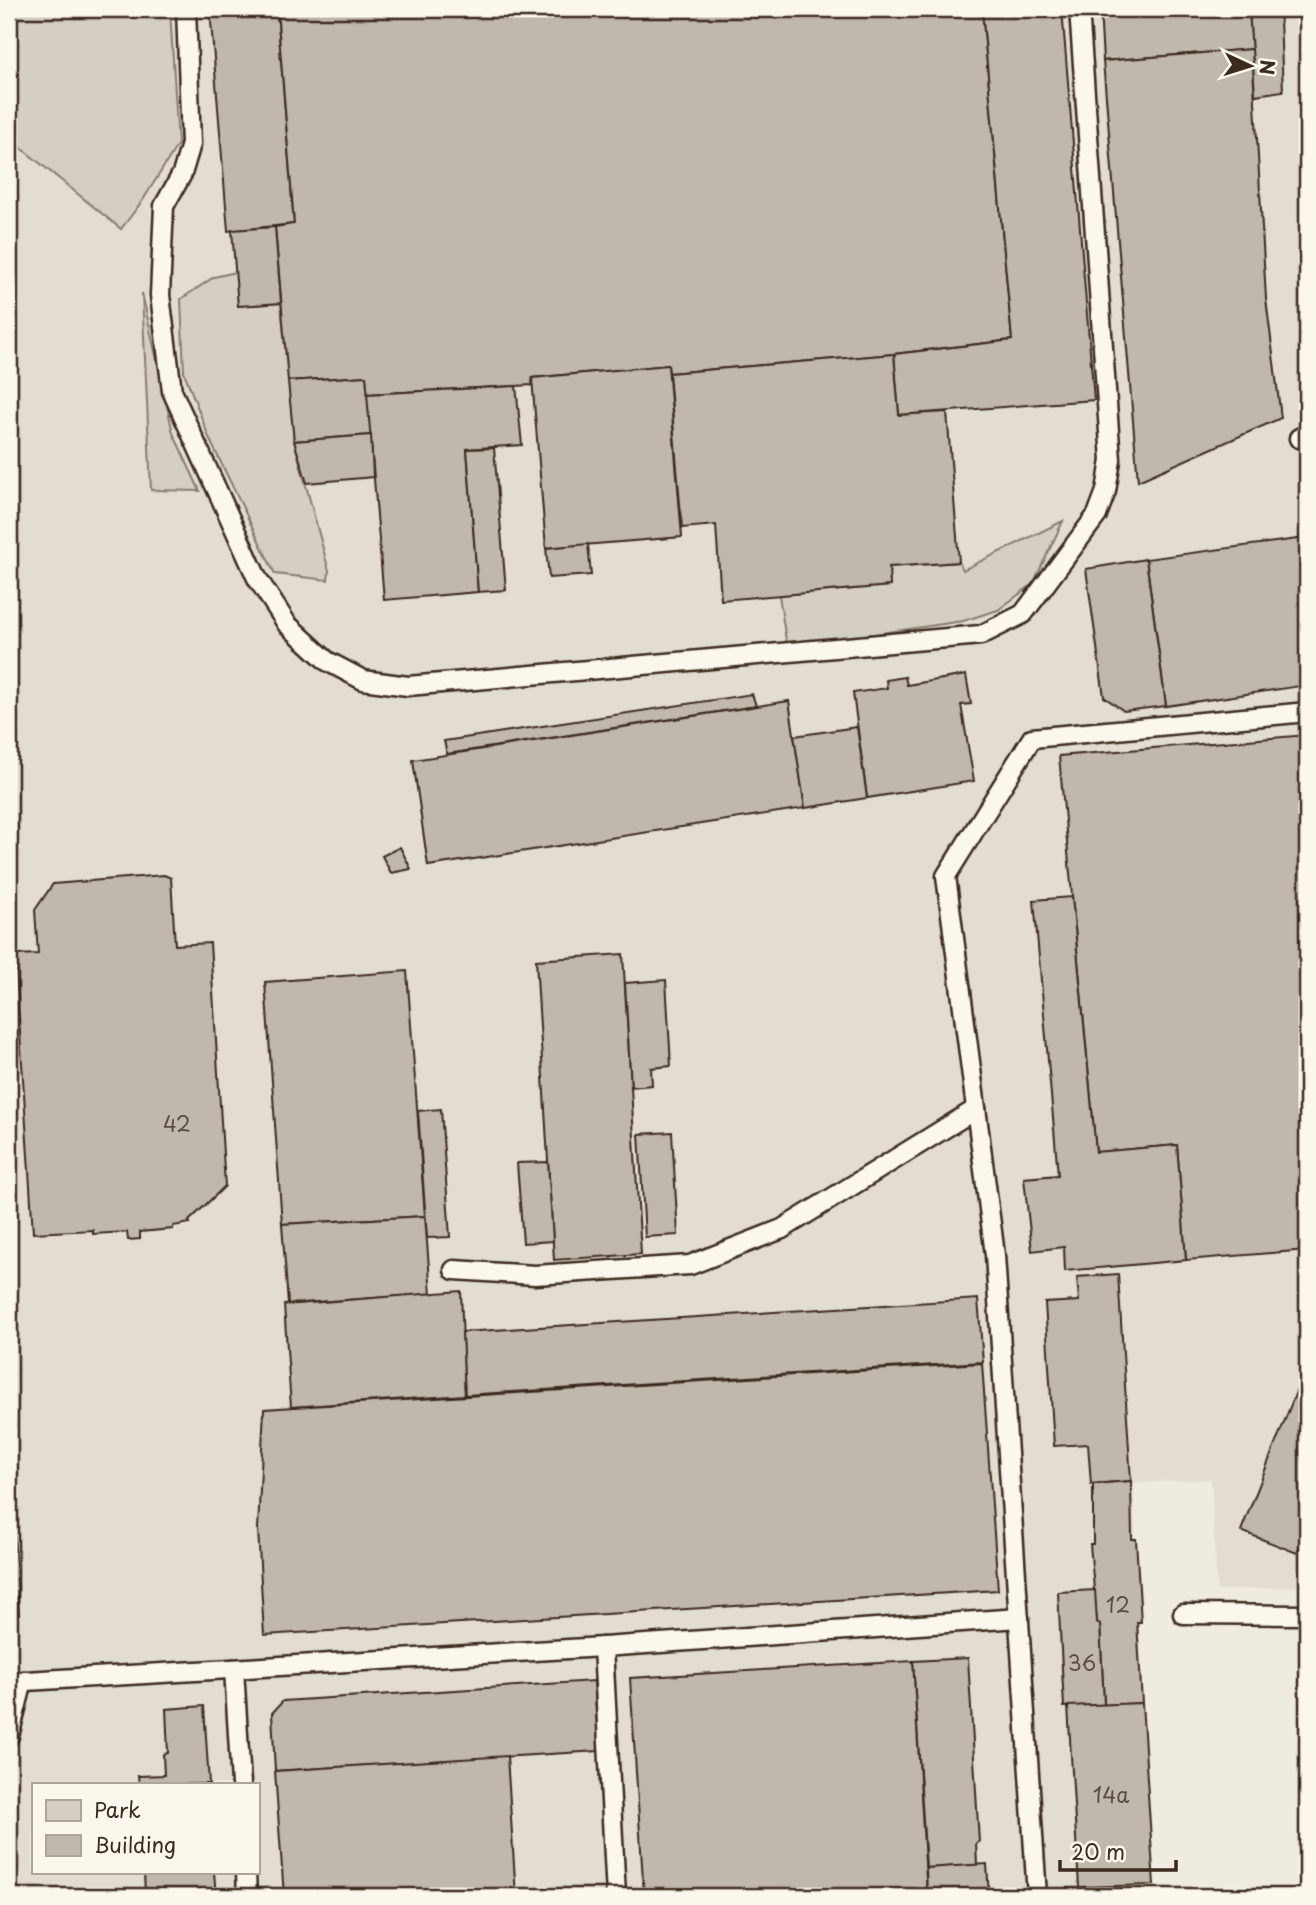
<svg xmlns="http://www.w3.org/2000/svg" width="1316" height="1905" viewBox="0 0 1316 1905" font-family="'Playpen Sans',sans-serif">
<rect width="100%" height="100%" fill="#f0ebe0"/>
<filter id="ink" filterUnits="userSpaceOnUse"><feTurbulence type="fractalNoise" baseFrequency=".0143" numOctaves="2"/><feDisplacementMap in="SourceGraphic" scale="14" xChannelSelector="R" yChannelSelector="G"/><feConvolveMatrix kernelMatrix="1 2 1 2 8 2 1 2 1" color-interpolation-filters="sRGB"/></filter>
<g filter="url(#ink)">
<!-- built -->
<path fill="#e2dcd1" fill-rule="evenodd" d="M 9,9 L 1307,9 L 1307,1586 L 1217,1591 L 1211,1479 L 1133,1483 L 1151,1883 L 1017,1892 L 1016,1896 L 9,1896 ZM 33,1784 L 257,1784 L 257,1872 L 33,1872 Z"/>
<!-- green -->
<g fill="#d5cec3" stroke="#887c70" stroke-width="2">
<path d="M 9,9 L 170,9 L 178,144 L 143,200 L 121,229 L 9,138 Z"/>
<path d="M 236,272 L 238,306 L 281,303 L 294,441 L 329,571 L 328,580 L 275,574 L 210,440 L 184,372 L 181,299 L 214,277 Z"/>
<path d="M 142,293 L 173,433 L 200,491 L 151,490 Z"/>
<path d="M 1063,521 L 1033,584 L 998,610 L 963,621 L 787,647 L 779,595 L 890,586 L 889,567 L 959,562 L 963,570 Z"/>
</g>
<!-- building -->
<g fill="#c0b8ad" stroke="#3b2a1e" stroke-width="2">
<path d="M 210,9 L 277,9 L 294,224 L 228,231 Z"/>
<path d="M 277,9 L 982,9 L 1012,340 L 894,354 L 669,373 L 668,365 L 532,378 L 533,385 L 367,394 L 366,376 L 288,381 L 275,227 L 294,224 Z"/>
<path d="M 982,9 L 1062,9 L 1094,400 L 899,415 L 894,354 L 1012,340 Z"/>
<path d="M 1100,9 L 1249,9 L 1252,49 L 1103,61 Z"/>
<path d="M 1249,9 L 1268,9 L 1280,19 L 1283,91 L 1255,95 Z"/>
<path d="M 1252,49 L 1266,299 L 1281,418 L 1138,481 L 1103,61 Z"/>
<path d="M 275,227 L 281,303 L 238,306 L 232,230 Z"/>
<path d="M 894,354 L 899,415 L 947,412 L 959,562 L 889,567 L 890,586 L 721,600 L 716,525 L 682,528 L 669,373 Z"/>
<path d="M 668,365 L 682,537 L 546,548 L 532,378 Z"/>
<path d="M 366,376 L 371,435 L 294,441 L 288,381 Z"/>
<path d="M 516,386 L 522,445 L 467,449 L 478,592 L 384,600 L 367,394 Z"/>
<path d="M 371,435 L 373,477 L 307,483 L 294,441 Z"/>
<path d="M 494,448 L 506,590 L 478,592 L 467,449 Z"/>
<path d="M 1305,538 L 1307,538 L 1307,685 L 1166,706 L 1146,559 Z"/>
<path d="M 588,544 L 591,575 L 549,578 L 546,548 Z"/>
<path d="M 1146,559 L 1166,706 L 1124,711 L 1104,697 L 1086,569 Z"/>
<path d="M 966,675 L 971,704 L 961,705 L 974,781 L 867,798 L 853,693 L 887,688 L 886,680 L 905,677 L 907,685 Z"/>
<path d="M 752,694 L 756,706 L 447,754 L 444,741 Z"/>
<path d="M 789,701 L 805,808 L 428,866 L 413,760 Z"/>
<path d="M 857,727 L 867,798 L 805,808 L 794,736 Z"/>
<path d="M 1307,735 L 1307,1250 L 1186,1260 L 1177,1145 L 1096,1152 L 1059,756 Z"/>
<path d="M 400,847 L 411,869 L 391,873 L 382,856 Z"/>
<path d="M 164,875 L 171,878 L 175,945 L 210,943 L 225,1186 L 189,1221 L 190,1223 L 173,1226 L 173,1229 L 140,1232 L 140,1239 L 128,1240 L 127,1232 L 93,1234 L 93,1230 L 33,1233 L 15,955 L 38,954 L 35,910 L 53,884 Z"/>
<path d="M 1072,897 L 1096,1152 L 1177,1145 L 1186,1260 L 1065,1271 L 1064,1247 L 1032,1251 L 1024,1178 L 1058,1175 L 1034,900 Z"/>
<path d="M 623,954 L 641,1254 L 554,1260 L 536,960 Z"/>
<path d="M 407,971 L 425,1216 L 282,1224 L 265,982 Z"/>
<path d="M 666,980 L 671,1066 L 651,1068 L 652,1085 L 631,1087 L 625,983 Z"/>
<path d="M 441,1109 L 450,1237 L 427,1238 L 418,1111 Z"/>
<path d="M 672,1132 L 678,1235 L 645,1237 L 639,1134 Z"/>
<path d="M 548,1162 L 553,1241 L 523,1243 L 517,1163 Z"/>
<path d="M 425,1216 L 431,1294 L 288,1304 L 282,1224 Z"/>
<path d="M 1118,1274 L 1131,1481 L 1091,1484 L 1088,1444 L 1054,1446 L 1045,1303 L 1079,1301 L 1077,1277 Z"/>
<path d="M 461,1291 L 465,1395 L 291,1407 L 284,1305 Z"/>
<path d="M 978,1299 L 983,1362 L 465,1395 L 462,1332 Z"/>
<path d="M 982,1363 L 998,1590 L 264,1635 L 258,1529 L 264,1409 Z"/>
<path d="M 1307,1364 L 1307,1526 L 1297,1553 L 1241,1531 Z"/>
<path d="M 9,1447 L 19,1614 L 9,1615 Z"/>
<path d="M 1131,1481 L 1132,1539 L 1136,1539 L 1141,1622 L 1137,1622 L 1142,1703 L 1104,1705 L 1100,1624 L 1097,1623 L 1090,1544 L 1093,1544 L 1093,1484 Z"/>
<path d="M 1095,1590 L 1097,1623 L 1100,1624 L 1104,1705 L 1064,1707 L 1058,1592 Z"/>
<path d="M 968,1658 L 979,1842 L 976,1843 L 977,1865 L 926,1868 L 913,1661 Z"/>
<path d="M 913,1661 L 927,1896 L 644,1896 L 630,1678 Z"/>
<path d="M 594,1681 L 599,1751 L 275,1771 L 272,1713 L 283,1701 Z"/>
<path d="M 1142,1703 L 1154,1885 L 1079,1887 L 1068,1706 Z"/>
<path d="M 204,1706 L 209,1784 L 139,1784 L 138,1776 L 164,1775 L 163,1754 L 168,1753 L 166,1709 Z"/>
<path d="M 507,1756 L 516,1896 L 284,1896 L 275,1771 Z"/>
<path d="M 987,1864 L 989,1896 L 927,1896 L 926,1868 Z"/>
<path d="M 144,1872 L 214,1872 L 216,1896 L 145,1896 Z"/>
</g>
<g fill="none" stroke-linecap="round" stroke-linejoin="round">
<!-- lane casing -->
<g stroke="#3b2a1e" stroke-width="23">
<g id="lane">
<path d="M 186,9 L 191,144 L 182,174 L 164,206 L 160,295 L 172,391 L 257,578 L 287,624 L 327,661 L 363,680 L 408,686 L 981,635 L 1023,614 L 1097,515 L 1106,491 L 1111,460 L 1079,9"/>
<path d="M 1299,438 L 1307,434"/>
<path d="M 454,1270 L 535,1275 L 690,1265 L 782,1229 L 976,1109"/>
<path d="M 1183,1614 L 1307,1615"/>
<path d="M 603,1647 L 616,1896"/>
<path d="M 234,1669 L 241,1784"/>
<path d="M 9,1682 L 603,1647 L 1019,1618"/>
<path d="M 9,1736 L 23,1681"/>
<path d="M 246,1872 L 247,1896"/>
<path d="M 1037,1896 L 995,1255 L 946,876 L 1032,738 L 1307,712"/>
</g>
</g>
<!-- lane -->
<use href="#lane" stroke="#fbf7ec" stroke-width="18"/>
</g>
</g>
<g text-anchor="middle" stroke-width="5" stroke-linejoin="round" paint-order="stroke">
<!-- number labels -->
<g font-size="21" fill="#5c4e42">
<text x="177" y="1132">42</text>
<text x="1118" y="1613">12</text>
<text x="1082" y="1671">36</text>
<text x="1111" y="1803">14a</text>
</g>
</g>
<!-- margin -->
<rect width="1316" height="1905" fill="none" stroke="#fbf7ec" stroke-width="35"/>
<rect x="18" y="18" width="1281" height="1870" fill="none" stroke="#3b2a1e" stroke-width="2.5" filter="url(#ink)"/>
<!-- legend -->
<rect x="32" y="1783" width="228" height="91" fill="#fbf7ec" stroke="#aea59a" stroke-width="2"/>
<rect x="46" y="1800" width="35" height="21" fill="#d5cec3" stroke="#aea59a" stroke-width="2"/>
<text x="94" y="1818" font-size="21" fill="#3b2a1e">Park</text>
<rect x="46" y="1835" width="35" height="21" fill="#c0b8ad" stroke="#aea59a" stroke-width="2"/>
<text x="94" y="1853" font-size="21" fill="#3b2a1e">Building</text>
<!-- north arrow -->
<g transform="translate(1250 66) rotate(94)" stroke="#fbf7ec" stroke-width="5" paint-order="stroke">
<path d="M0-5L12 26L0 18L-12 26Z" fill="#3b2a1e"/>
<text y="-10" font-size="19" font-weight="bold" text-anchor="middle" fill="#3b2a1e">N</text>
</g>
<!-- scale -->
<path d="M1060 1860v10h116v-10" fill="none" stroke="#3b2a1e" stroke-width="3.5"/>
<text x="1071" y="1860" font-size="21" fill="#3b2a1e" stroke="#fbf7ec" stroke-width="5" paint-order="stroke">20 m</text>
</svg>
